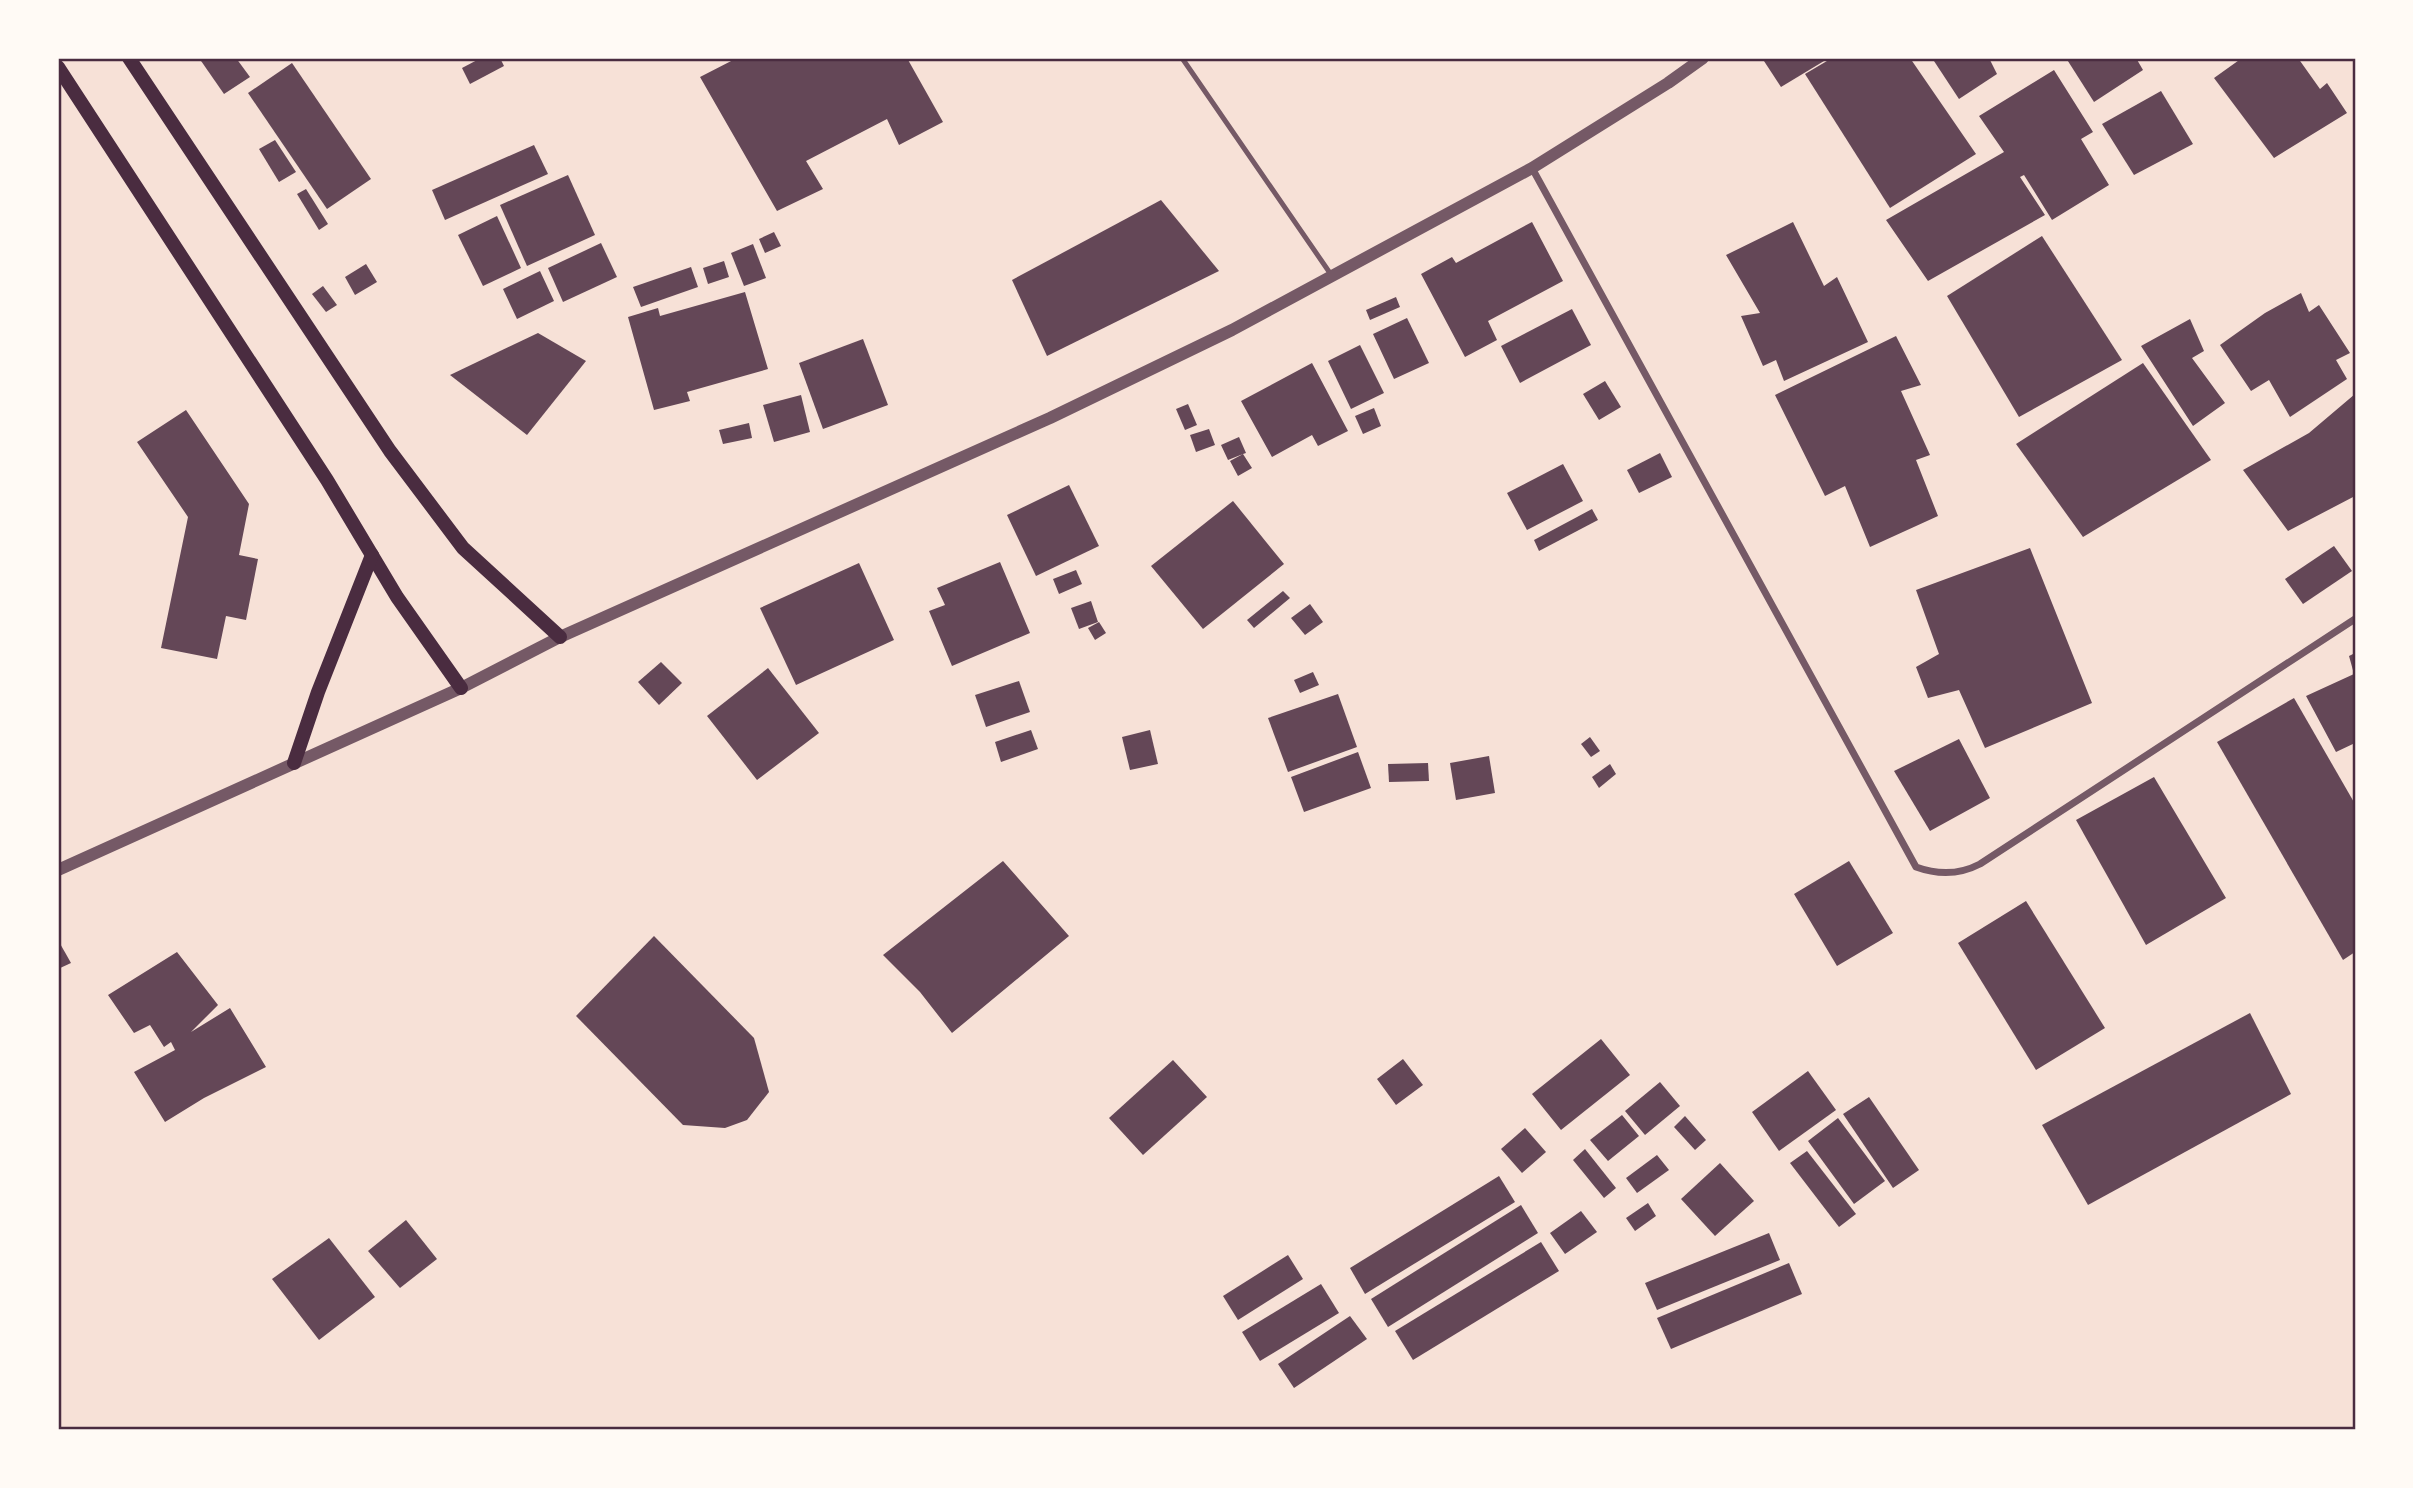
<svg xmlns="http://www.w3.org/2000/svg" width="2413" height="1488" viewBox="0 0 2413 1488" font-family="Ubuntu,sans-serif">
<rect width="100%" height="100%" fill="#f7e1d7"/>
<!-- building -->
<g fill="#644757">
<path d="M 199,58 L 236,58 L 250,77 L 224,94 Z"/>
<path d="M 481,58 L 500,58 L 504,66 L 470,84 L 462,68 Z"/>
<path d="M 737,58 L 907,58 L 943,122 L 899,145 L 887,119 L 806,161 L 823,189 L 777,211 L 700,77 Z"/>
<path d="M 1762,58 L 1829,58 L 1781,87 Z"/>
<path d="M 1832,58 L 1910,58 L 1976,154 L 1890,208 L 1805,74 Z"/>
<path d="M 1932,58 L 1989,58 L 1997,74 L 1959,99 Z"/>
<path d="M 2066,58 L 2136,58 L 2143,70 L 2094,102 Z"/>
<path d="M 2242,58 L 2298,58 L 2320,89 L 2327,83 L 2347,113 L 2274,158 L 2214,78 Z"/>
<path d="M 292,63 L 371,179 L 327,209 L 248,93 Z"/>
<path d="M 2054,70 L 2093,132 L 2081,139 L 2109,185 L 2052,220 L 2024,175 L 2020,177 L 2045,215 L 1928,281 L 1886,220 L 2004,152 L 1979,116 Z"/>
<path d="M 2161,91 L 2193,144 L 2134,175 L 2102,124 Z"/>
<path d="M 275,140 L 296,172 L 279,182 L 259,149 Z"/>
<path d="M 534,145 L 548,174 L 445,220 L 432,190 Z"/>
<path d="M 568,175 L 595,235 L 527,266 L 500,205 Z"/>
<path d="M 306,189 L 328,224 L 319,230 L 297,194 Z"/>
<path d="M 1161,200 L 1219,271 L 1047,356 L 1012,280 Z"/>
<path d="M 497,216 L 521,268 L 483,286 L 458,235 Z"/>
<path d="M 1532,222 L 1563,281 L 1488,321 L 1497,340 L 1465,357 L 1421,274 L 1452,257 L 1456,263 Z"/>
<path d="M 1793,222 L 1824,286 L 1837,277 L 1868,342 L 1784,381 L 1776,360 L 1763,366 L 1741,316 L 1760,313 L 1726,255 Z"/>
<path d="M 774,232 L 781,246 L 765,253 L 759,239 Z"/>
<path d="M 2042,236 L 2122,360 L 2019,417 L 1947,296 Z"/>
<path d="M 601,243 L 617,277 L 563,302 L 548,268 Z"/>
<path d="M 753,244 L 766,278 L 744,286 L 731,253 Z"/>
<path d="M 724,261 L 729,277 L 708,284 L 703,268 Z"/>
<path d="M 366,264 L 377,282 L 355,295 L 345,277 Z"/>
<path d="M 691,267 L 698,287 L 641,307 L 633,287 Z"/>
<path d="M 540,271 L 554,301 L 517,319 L 503,289 Z"/>
<path d="M 323,286 L 337,305 L 326,312 L 312,294 Z"/>
<path d="M 745,292 L 768,369 L 687,392 L 690,401 L 654,410 L 628,317 L 658,308 L 660,316 Z"/>
<path d="M 2301,293 L 2309,312 L 2319,305 L 2350,353 L 2336,360 L 2347,379 L 2290,417 L 2269,380 L 2251,391 L 2220,345 L 2265,313 Z"/>
<path d="M 1396,297 L 1400,307 L 1370,320 L 1366,310 Z"/>
<path d="M 1572,309 L 1591,345 L 1520,383 L 1501,346 Z"/>
<path d="M 1407,318 L 1429,363 L 1394,379 L 1373,334 Z"/>
<path d="M 2190,319 L 2204,351 L 2192,358 L 2225,403 L 2193,426 L 2141,346 Z"/>
<path d="M 538,333 L 586,361 L 527,435 L 450,375 Z"/>
<path d="M 1896,336 L 1921,385 L 1901,391 L 1930,455 L 1916,460 L 1938,516 L 1870,547 L 1845,486 L 1825,496 L 1775,395 Z"/>
<path d="M 863,339 L 888,405 L 823,429 L 799,363 Z"/>
<path d="M 1360,345 L 1384,393 L 1351,409 L 1328,361 Z"/>
<path d="M 1312,363 L 1348,431 L 1318,446 L 1312,435 L 1272,457 L 1241,401 Z"/>
<path d="M 2143,363 L 2211,460 L 2083,537 L 2016,444 Z"/>
<path d="M 1605,381 L 1621,407 L 1599,420 L 1583,394 Z"/>
<path d="M 2355,394 L 2355,496 L 2288,531 L 2243,470 L 2309,433 Z"/>
<path d="M 801,395 L 810,432 L 774,442 L 763,405 Z"/>
<path d="M 1188,404 L 1197,425 L 1185,430 L 1176,409 Z"/>
<path d="M 1374,408 L 1381,426 L 1363,434 L 1355,416 Z"/>
<path d="M 186,410 L 249,504 L 239,555 L 258,559 L 246,620 L 226,616 L 217,659 L 161,648 L 188,517 L 137,442 Z"/>
<path d="M 749,423 L 752,438 L 723,444 L 719,430 Z"/>
<path d="M 1209,429 L 1215,445 L 1196,452 L 1190,435 Z"/>
<path d="M 1239,437 L 1246,453 L 1243,454 L 1252,468 L 1238,476 L 1230,461 L 1243,454 L 1228,460 L 1221,445 Z"/>
<path d="M 1660,453 L 1672,477 L 1639,493 L 1627,470 Z"/>
<path d="M 1563,464 L 1583,501 L 1527,530 L 1507,493 Z"/>
<path d="M 1069,485 L 1099,546 L 1036,576 L 1007,515 Z"/>
<path d="M 1233,501 L 1284,564 L 1203,629 L 1151,566 Z"/>
<path d="M 1592,509 L 1598,520 L 1539,551 L 1534,540 Z"/>
<path d="M 2334,546 L 2352,571 L 2303,604 L 2285,579 Z"/>
<path d="M 2030,548 L 2092,703 L 1985,748 L 1959,690 L 1928,698 L 1916,667 L 1939,654 L 1916,590 Z"/>
<path d="M 1000,562 L 1030,633 L 952,666 L 929,611 L 945,605 L 937,588 Z"/>
<path d="M 859,563 L 894,640 L 796,685 L 760,608 Z"/>
<path d="M 1076,570 L 1082,584 L 1059,594 L 1053,579 Z"/>
<path d="M 1283,591 L 1290,598 L 1254,628 L 1247,620 Z"/>
<path d="M 1091,601 L 1098,622 L 1079,629 L 1071,608 Z"/>
<path d="M 1310,604 L 1323,622 L 1305,635 L 1291,618 Z"/>
<path d="M 1099,622 L 1106,633 L 1095,640 L 1088,628 Z"/>
<path d="M 2355,653 L 2355,743 L 2336,752 L 2306,696 L 2354,674 L 2349,656 Z"/>
<path d="M 661,662 L 682,683 L 659,705 L 638,682 Z"/>
<path d="M 768,668 L 819,733 L 757,780 L 707,716 Z"/>
<path d="M 1313,672 L 1319,685 L 1300,693 L 1294,680 Z"/>
<path d="M 1019,681 L 1030,712 L 986,727 L 975,695 Z"/>
<path d="M 1338,694 L 1357,747 L 1288,772 L 1268,718 Z"/>
<path d="M 2294,698 L 2355,804 L 2355,952 L 2343,960 L 2217,742 Z"/>
<path d="M 1031,730 L 1038,749 L 1001,762 L 995,742 Z"/>
<path d="M 1150,730 L 1158,764 L 1130,770 L 1122,737 Z"/>
<path d="M 1590,737 L 1600,751 L 1591,757 L 1581,744 Z"/>
<path d="M 1959,739 L 1990,798 L 1930,831 L 1894,771 Z"/>
<path d="M 1358,752 L 1371,788 L 1304,812 L 1291,777 Z"/>
<path d="M 1489,756 L 1495,793 L 1456,800 L 1450,763 Z"/>
<path d="M 1428,763 L 1429,781 L 1389,782 L 1388,764 Z"/>
<path d="M 1610,764 L 1616,774 L 1599,788 L 1592,777 Z"/>
<path d="M 2154,777 L 2226,898 L 2146,945 L 2076,820 Z"/>
<path d="M 1003,861 L 1069,936 L 952,1033 L 920,992 L 883,955 Z"/>
<path d="M 1849,861 L 1893,933 L 1837,966 L 1794,894 Z"/>
<path d="M 2026,901 L 2105,1028 L 2036,1070 L 1958,943 Z"/>
<path d="M 654,936 L 754,1038 L 769,1092 L 747,1120 L 725,1128 L 683,1125 L 576,1016 Z"/>
<path d="M 58,940 L 71,963 L 58,969 Z"/>
<path d="M 177,952 L 218,1005 L 191,1032 L 230,1008 L 266,1067 L 204,1098 L 165,1122 L 134,1072 L 175,1050 L 171,1042 L 164,1047 L 150,1025 L 134,1033 L 108,995 Z"/>
<path d="M 2250,1013 L 2291,1094 L 2088,1205 L 2042,1125 Z"/>
<path d="M 1601,1039 L 1630,1075 L 1561,1130 L 1532,1094 Z"/>
<path d="M 1403,1059 L 1423,1085 L 1396,1105 L 1377,1079 Z"/>
<path d="M 1173,1060 L 1207,1097 L 1143,1155 L 1109,1118 Z"/>
<path d="M 1808,1071 L 1836,1110 L 1779,1151 L 1752,1112 Z"/>
<path d="M 1660,1082 L 1680,1106 L 1645,1135 L 1625,1111 Z"/>
<path d="M 1869,1097 L 1919,1170 L 1893,1188 L 1843,1114 Z"/>
<path d="M 1622,1115 L 1639,1136 L 1608,1161 L 1590,1140 Z"/>
<path d="M 1685,1116 L 1706,1140 L 1695,1150 L 1674,1127 Z"/>
<path d="M 1838,1118 L 1885,1181 L 1854,1204 L 1808,1141 Z"/>
<path d="M 1525,1128 L 1546,1152 L 1522,1173 L 1501,1149 Z"/>
<path d="M 1585,1149 L 1616,1188 L 1604,1198 L 1573,1160 Z"/>
<path d="M 1807,1151 L 1856,1214 L 1839,1227 L 1790,1163 Z"/>
<path d="M 1657,1155 L 1669,1170 L 1637,1193 L 1626,1178 Z"/>
<path d="M 1720,1163 L 1754,1201 L 1715,1236 L 1681,1199 Z"/>
<path d="M 1499,1176 L 1515,1202 L 1365,1294 L 1350,1268 Z"/>
<path d="M 1648,1203 L 1656,1216 L 1635,1231 L 1626,1218 Z"/>
<path d="M 1521,1205 L 1538,1233 L 1388,1327 L 1371,1299 Z"/>
<path d="M 1581,1211 L 1597,1232 L 1565,1254 L 1550,1233 Z"/>
<path d="M 406,1220 L 437,1259 L 400,1288 L 368,1251 Z"/>
<path d="M 1769,1233 L 1780,1260 L 1657,1310 L 1645,1283 Z"/>
<path d="M 329,1238 L 375,1297 L 319,1340 L 272,1279 Z"/>
<path d="M 1541,1242 L 1559,1271 L 1413,1360 L 1395,1331 Z"/>
<path d="M 1288,1255 L 1303,1279 L 1238,1320 L 1223,1296 Z"/>
<path d="M 1789,1263 L 1802,1294 L 1671,1349 L 1657,1318 Z"/>
<path d="M 1321,1284 L 1339,1313 L 1260,1361 L 1242,1332 Z"/>
<path d="M 1350,1316 L 1367,1339 L 1294,1388 L 1278,1364 Z"/>
</g>
<g fill="none" stroke-linecap="round" stroke-linejoin="round">
<!-- service -->
<path stroke="#755966" stroke-width="5" d="M 1182,58 L 1332,276"/>
<!-- minor -->
<path stroke="#755966" stroke-width="7" d="M 1532,168 L 1916,867 C 1938,875 1959,875 1980,864 L 2355,619"/>
<!-- tertiary -->
<path stroke="#755966" stroke-width="12" d="M 58,870 L 461,688 L 560,637 L 1050,418 L 1232,330 L 1532,168 L 1668,83 L 1703,58"/>
<!-- secondary -->
<g stroke="#4a2c40" stroke-width="14">
<path d="M 129,58 L 390,451 L 463,548 L 560,637"/>
<path d="M 58,67 L 327,480 L 397,597 L 461,688"/>
<path d="M 294,763 L 318,692 L 372,555"/>
</g>
</g>
<!-- border -->
<rect width="2413" height="1488" fill="none" stroke="#fffaf5" stroke-width="119"/>
<rect x="60" y="60" width="2294" height="1368" fill="none" stroke="#4a2c40" stroke-width="2.5"/>
</svg>
